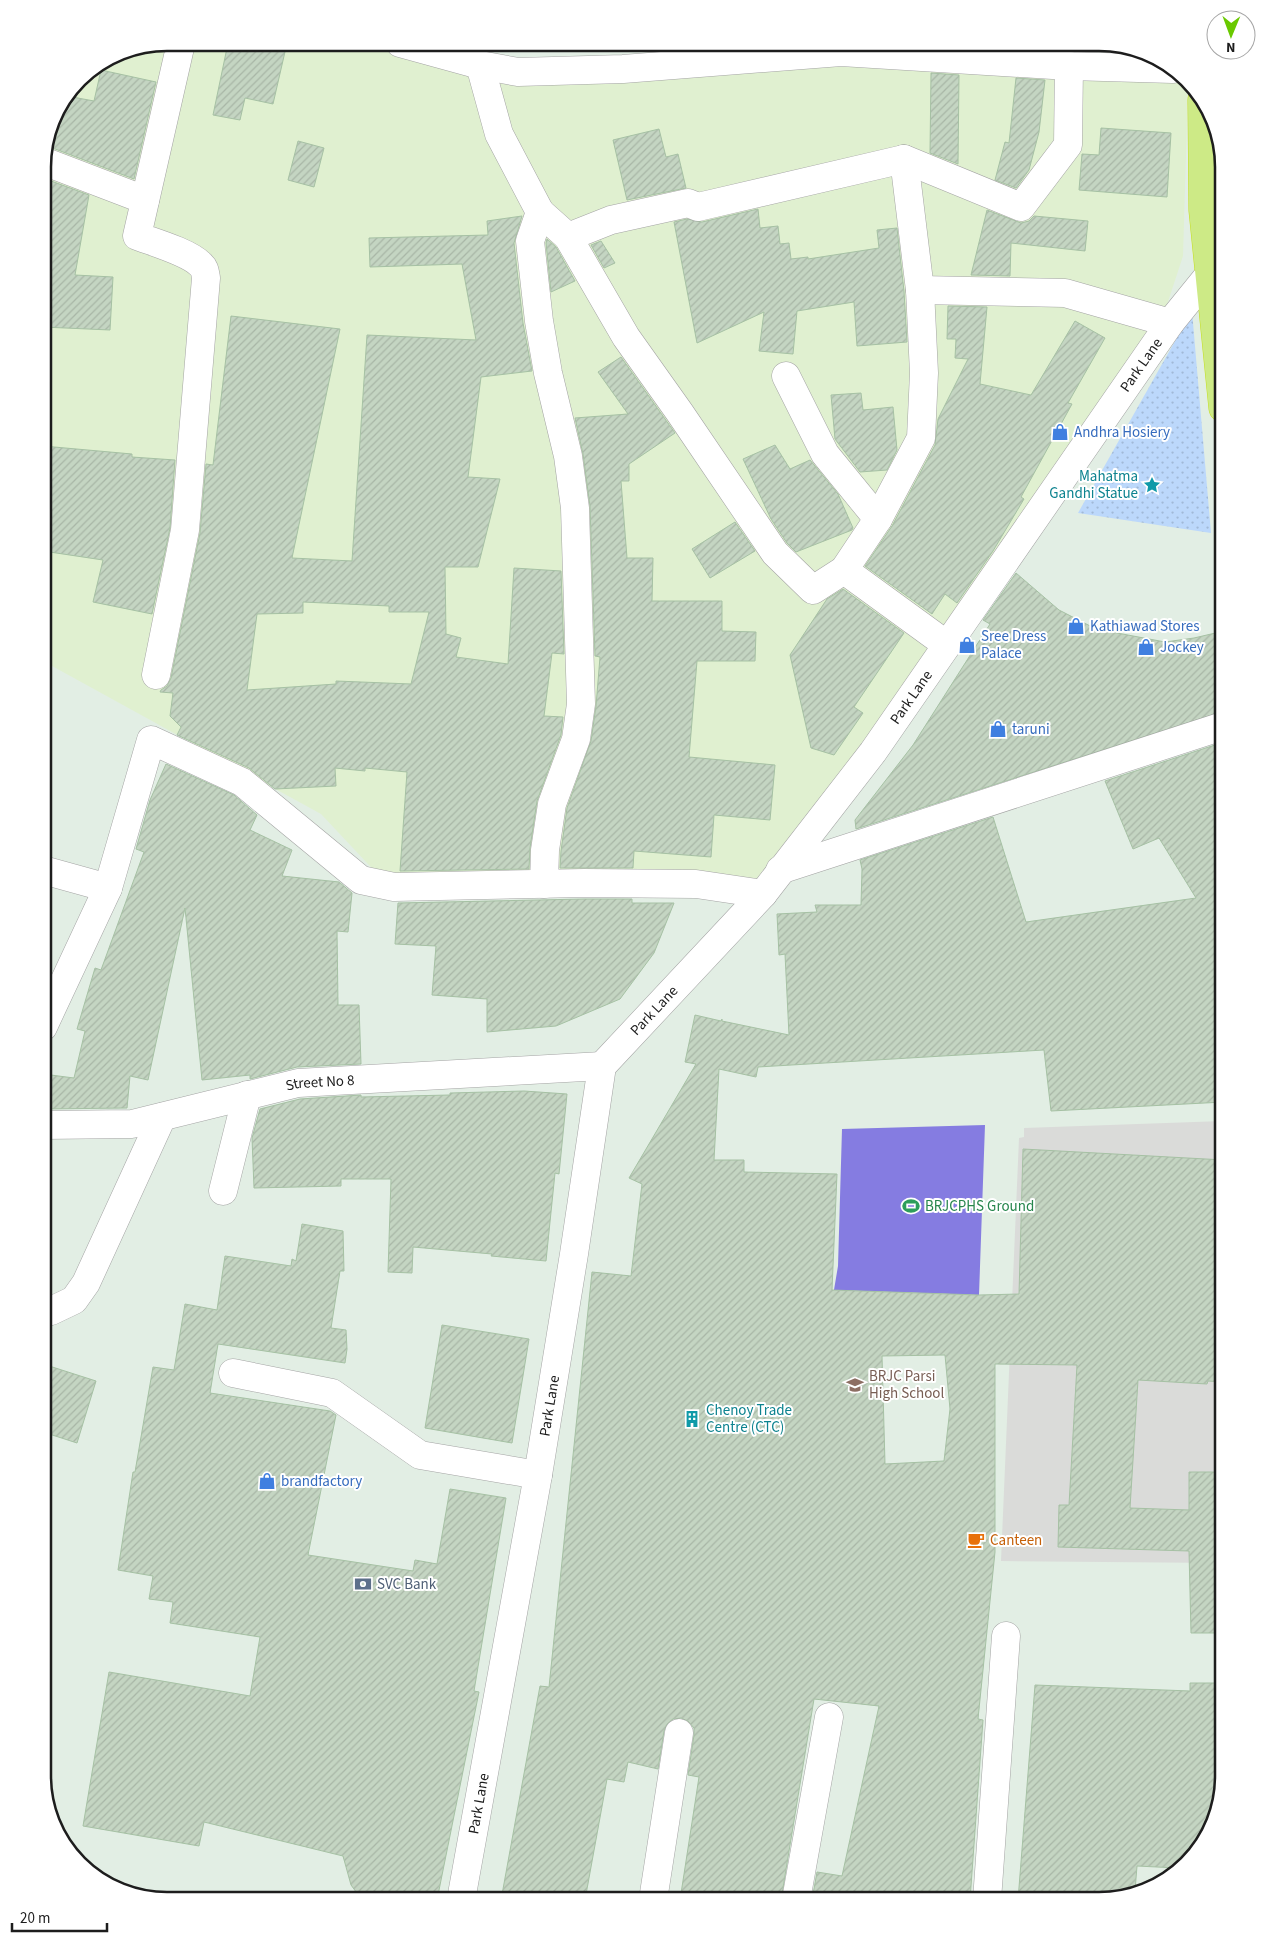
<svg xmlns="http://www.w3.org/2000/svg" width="1266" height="1943" viewBox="0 0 1266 1943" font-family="'Source Sans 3',sans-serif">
<defs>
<pattern id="park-dots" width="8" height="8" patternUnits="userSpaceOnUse" patternTransform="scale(1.25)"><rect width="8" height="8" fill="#bcd8fb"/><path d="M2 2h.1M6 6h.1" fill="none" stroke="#a1b9d7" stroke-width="1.8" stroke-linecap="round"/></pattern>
<pattern id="building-hatch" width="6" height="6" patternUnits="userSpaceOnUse" patternTransform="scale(1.25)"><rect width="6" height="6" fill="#c4d5c2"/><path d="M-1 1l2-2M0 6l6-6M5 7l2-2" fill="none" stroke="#a8b6a6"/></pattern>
</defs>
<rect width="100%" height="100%" fill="#e2eee4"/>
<!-- residential -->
<path fill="#dadbd9" d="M 1223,1121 L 1223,1563 L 1001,1561 L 1019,1138 L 1024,1137 L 1024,1128 Z"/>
<!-- commercial -->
<path fill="#e0f0d0" d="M 168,43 L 383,43 L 424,55 L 509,74 L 774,63 L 1178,74 L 1188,85 L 1183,256 L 1163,317 L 964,607 L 756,892 L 383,880 L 321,814 L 43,661 L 43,160 L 55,113 L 79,79 L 120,52 Z"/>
<!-- park -->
<path fill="url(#park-dots)" d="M 1192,311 L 1211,533 L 1078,513 Z"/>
<!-- pitch -->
<path fill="#857ce1" d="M 985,1125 L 979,1295 L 834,1290 L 838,1266 L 842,1129 Z"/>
<!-- building -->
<g fill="url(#building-hatch)" stroke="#a6c1a4" fill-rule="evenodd">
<path d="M 228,43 L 287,43 L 273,104 L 245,98 L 240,120 L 213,115 Z"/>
<path d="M 1020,43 L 1049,43 L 1048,49 L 1019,47 Z"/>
<path d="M 101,70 L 156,82 L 134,179 L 50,147 L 56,125 L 54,125 L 57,110 L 67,96 L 94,101 Z"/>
<path d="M 931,73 L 959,75 L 958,164 L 930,153 Z"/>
<path d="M 1016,78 L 1045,80 L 1039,132 L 1029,170 L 1016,188 L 995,180 L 1005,142 L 1009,143 Z"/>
<path d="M 1101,128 L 1171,133 L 1167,197 L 1079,190 L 1082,154 L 1099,155 Z"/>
<path d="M 659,129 L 666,157 L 678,154 L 686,188 L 627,200 L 613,140 Z"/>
<path d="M 298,141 L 324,148 L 314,187 L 288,180 Z"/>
<path d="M 43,178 L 89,195 L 75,275 L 113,277 L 110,330 L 43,327 Z"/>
<path d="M 758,209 L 760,228 L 778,226 L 780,244 L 789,243 L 791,259 L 808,257 L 808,259 L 879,248 L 877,230 L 897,228 L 904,291 L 907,342 L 857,346 L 854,302 L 797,311 L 793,354 L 759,351 L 764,312 L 697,343 L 674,222 L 687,219 L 702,222 Z"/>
<path d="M 987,210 L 1021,223 L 1029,221 L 1034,216 L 1088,221 L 1085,251 L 1011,243 L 1010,276 L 971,275 Z"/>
<path d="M 522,216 L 514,243 L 523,323 L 532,371 L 481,377 L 468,477 L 500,479 L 478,567 L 445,567 L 446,634 L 461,638 L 456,657 L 508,664 L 514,568 L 561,571 L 564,654 L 552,653 L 544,716 L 563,717 L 561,735 L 537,801 L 530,848 L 529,869 L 400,871 L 407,772 L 365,768 L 365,771 L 335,768 L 336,786 L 275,789 L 249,768 L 177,735 L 181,727 L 170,716 L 173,693 L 160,692 L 161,690 L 167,686 L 171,678 L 200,533 L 206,464 L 213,465 L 231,316 L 340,329 L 292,558 L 352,561 L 367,335 L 476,340 L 462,264 L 370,267 L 369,238 L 488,235 L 487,221 ZM 303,602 L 389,606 L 389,612 L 429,612 L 411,684 L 336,681 L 336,684 L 247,690 L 257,614 L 303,613 Z"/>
<path d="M 547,239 L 556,247 L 575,281 L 551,292 L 546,243 Z"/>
<path d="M 601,241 L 615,263 L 604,268 L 591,245 Z"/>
<path d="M 948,306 L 987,307 L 980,384 L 1031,395 L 1075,321 L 1105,338 L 1068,403 L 1072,404 L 1021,497 L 1024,499 L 993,551 L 957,603 L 945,594 L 932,614 L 865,566 L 892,526 L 935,445 L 938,419 L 968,359 L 955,358 L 956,339 L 947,339 Z"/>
<path d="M 621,357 L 675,433 L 629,464 L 629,481 L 621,481 L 627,558 L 653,558 L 652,601 L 722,601 L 722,631 L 756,632 L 755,661 L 697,661 L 689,757 L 775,765 L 770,820 L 714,815 L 711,857 L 634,851 L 633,868 L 560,868 L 561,851 L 567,808 L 591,741 L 596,706 L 600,657 L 595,656 L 590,506 L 583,454 L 575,418 L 628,414 L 598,372 Z"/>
<path d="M 861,393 L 863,410 L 893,407 L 897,450 L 887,470 L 860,472 L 835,439 L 831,395 Z"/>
<path d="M 775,445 L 790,469 L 810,460 L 838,494 L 853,528 L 852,530 L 796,552 L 787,543 L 771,519 L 743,459 Z"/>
<path d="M 43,446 L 132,454 L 132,457 L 175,460 L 170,528 L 152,614 L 93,602 L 103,560 L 43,551 Z"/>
<path d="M 735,522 L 755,551 L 710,578 L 692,549 Z"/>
<path d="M 1016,573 L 1059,610 L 1096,629 L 1165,642 L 1194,638 L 1224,631 L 1224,711 L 856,829 L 855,820 L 913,745 L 990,624 L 983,620 Z"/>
<path d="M 843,589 L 904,633 L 854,707 L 863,713 L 834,755 L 811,748 L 790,655 L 827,599 Z"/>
<path d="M 1224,742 L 1224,1102 L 1051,1111 L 1044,1050 L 758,1067 L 756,1077 L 719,1069 L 714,1160 L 744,1160 L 744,1172 L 837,1174 L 832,1290 L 979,1295 L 1019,1294 L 1023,1149 L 1224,1160 L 1224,1382 L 1208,1381 L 1207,1384 L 1138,1380 L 1130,1508 L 1189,1510 L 1189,1472 L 1224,1472 L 1224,1614 L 1216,1614 L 1216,1633 L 1191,1633 L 1189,1551 L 1058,1547 L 1059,1505 L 1069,1505 L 1077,1365 L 995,1364 L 995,1552 L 978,1719 L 983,1720 L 970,1900 L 812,1900 L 817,1872 L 842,1876 L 879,1706 L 814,1699 L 781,1900 L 680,1900 L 699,1777 L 688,1775 L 694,1735 L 694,1728 L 688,1721 L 681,1718 L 673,1719 L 667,1724 L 664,1731 L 658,1769 L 628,1762 L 624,1782 L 607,1779 L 585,1900 L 501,1900 L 540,1686 L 549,1687 L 592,1272 L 631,1276 L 642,1184 L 629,1178 L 696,1064 L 685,1062 L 695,1015 L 721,1021 L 722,1019 L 722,1021 L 789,1035 L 785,954 L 779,955 L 777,914 L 817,912 L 815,905 L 861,905 L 862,869 L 860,860 L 993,817 L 1026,922 L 1196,898 L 1159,838 L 1133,849 L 1105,781 ZM 945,1355 L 950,1409 L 944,1461 L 885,1464 L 882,1356 Z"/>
<path d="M 166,764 L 234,795 L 257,815 L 250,830 L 292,850 L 282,876 L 339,882 L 352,893 L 348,932 L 337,931 L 338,1005 L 359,1005 L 361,1064 L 297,1067 L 250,1079 L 250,1075 L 202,1080 L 185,908 L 148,1080 L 130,1076 L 127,1108 L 43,1109 L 43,1074 L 74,1078 L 85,1031 L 77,1029 L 95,968 L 101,970 L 144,852 L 136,849 L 150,800 Z"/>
<path d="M 584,899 L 632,899 L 632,903 L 674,903 L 654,953 L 620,999 L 556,1026 L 487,1032 L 487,999 L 432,995 L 436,946 L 395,944 L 398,903 Z"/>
<path d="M 524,1091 L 567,1094 L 559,1174 L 555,1173 L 546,1261 L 491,1256 L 492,1254 L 413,1247 L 412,1273 L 388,1272 L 391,1179 L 341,1179 L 341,1186 L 254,1188 L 252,1138 L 260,1109 L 300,1099 L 361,1095 L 361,1097 L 450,1095 L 450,1093 Z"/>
<path d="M 302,1224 L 343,1231 L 344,1271 L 340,1271 L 331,1328 L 346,1330 L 347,1349 L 345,1363 L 218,1344 L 210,1393 L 330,1411 L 336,1415 L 308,1555 L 413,1571 L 415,1560 L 437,1564 L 450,1489 L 506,1498 L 474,1691 L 479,1692 L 437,1900 L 362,1900 L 351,1885 L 343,1856 L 204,1822 L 199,1846 L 83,1826 L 109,1672 L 250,1696 L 260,1637 L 170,1623 L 173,1602 L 149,1599 L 153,1576 L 118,1570 L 133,1472 L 135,1472 L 153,1367 L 174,1370 L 185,1304 L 217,1310 L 225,1256 L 291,1266 L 292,1259 L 296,1261 Z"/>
<path d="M 442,1325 L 529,1339 L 512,1443 L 425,1428 Z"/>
<path d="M 43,1364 L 96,1381 L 77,1443 L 43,1432 Z"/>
<path d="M 1190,1683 L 1224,1683 L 1224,1776 L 1207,1838 L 1177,1868 L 1137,1866 L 1135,1891 L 1098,1900 L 1018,1900 L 1035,1685 L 1190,1691 Z"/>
</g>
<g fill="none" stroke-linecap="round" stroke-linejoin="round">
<!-- minor casing -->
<g stroke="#a4a4a4" stroke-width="29">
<g id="minor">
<path d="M 400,43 L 480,65 L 518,72 L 623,69 L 841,52 L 1069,66 L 1173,69"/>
<path d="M 480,65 L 499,134 L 540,212 L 530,241 L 539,321 L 548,373 L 568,456 L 575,508 L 581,704 L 576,739 L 552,804 L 545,850 L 544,884"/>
<path d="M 43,161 L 145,200"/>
<path d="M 540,212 L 568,237 L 626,337 L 680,413 L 775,553 L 813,590 L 844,570 L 878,519 L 921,438 L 924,373 L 920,290 L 904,159"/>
<path d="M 568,237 L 611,220 L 688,203 L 698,207 L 904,159 L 1021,207 L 1068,145 L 1069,66"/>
<path d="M 920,290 L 1065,293 L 1170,323"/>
<path d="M 786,376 L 825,454 L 878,519"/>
<path d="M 844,570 L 947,645"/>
<path d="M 156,675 L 185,530 L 206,278 C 205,272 205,268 200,264 C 188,252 153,242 137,236 L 181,43"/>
<path d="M 43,870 L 108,888"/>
<path d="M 780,870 L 1223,726"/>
<path d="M 43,1027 L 108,888 L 151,740 L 242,782 L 361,880 L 394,887 L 584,883 L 696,884 L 763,894"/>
<path id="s1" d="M 43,1125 L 132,1124 L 298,1083 L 602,1066"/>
<path d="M 223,1191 L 247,1095"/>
<path d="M 43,1312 L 51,1311 L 74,1300 L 86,1283 L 162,1117"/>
<path d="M 233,1373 L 332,1393 L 420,1455 L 538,1475"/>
<path id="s2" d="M 461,1900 L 538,1475 L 574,1254 L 602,1066 L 763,894 L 873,752 L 1170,323 L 1209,275"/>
<path d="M 653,1900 L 679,1733"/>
<path d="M 796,1900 L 829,1717"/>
<path d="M 987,1900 L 1006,1636"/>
</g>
</g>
<!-- highway casing -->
<g stroke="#c5df1d" stroke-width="29">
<path id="highway" d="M 1202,100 L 1203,210 L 1223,408"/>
</g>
<!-- minor -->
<use href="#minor" stroke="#fff" stroke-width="28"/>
<!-- highway -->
<use href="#highway" stroke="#cdea86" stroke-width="28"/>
</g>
<!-- icons -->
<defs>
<g id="shop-bare" transform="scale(1.35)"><path d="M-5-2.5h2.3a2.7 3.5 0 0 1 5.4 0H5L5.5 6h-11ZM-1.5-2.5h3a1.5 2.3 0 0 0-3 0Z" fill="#3f7fe0" stroke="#fff" stroke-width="2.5" paint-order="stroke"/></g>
<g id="sight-bare" transform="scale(1.35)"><path d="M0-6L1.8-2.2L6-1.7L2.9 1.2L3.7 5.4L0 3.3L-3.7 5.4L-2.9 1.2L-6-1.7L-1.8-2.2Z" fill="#0f9aa8" stroke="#fff" stroke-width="2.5" paint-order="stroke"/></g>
<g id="stadium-bare" transform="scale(1.35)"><path d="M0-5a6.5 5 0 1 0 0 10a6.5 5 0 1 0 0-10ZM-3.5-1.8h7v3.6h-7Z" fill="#2e9e5b" stroke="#fff" stroke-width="2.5" paint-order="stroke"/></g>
<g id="school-bare" transform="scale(1.35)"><path d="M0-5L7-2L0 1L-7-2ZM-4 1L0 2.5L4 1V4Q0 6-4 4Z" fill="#8d6e63" stroke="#fff" stroke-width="2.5" paint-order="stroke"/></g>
<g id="building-bare" transform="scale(1.35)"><path d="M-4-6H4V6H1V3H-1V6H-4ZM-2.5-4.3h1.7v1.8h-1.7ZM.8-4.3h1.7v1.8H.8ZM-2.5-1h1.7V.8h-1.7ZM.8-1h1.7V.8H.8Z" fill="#0f9aa8" stroke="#fff" stroke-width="2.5" paint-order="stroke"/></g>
<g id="cafe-bare" transform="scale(1.35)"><path d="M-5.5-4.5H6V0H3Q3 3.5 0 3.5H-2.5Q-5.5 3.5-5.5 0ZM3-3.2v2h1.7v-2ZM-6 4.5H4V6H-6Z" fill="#e8710a" stroke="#fff" stroke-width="2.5" paint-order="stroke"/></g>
<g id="bank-bare" transform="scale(1.35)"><path d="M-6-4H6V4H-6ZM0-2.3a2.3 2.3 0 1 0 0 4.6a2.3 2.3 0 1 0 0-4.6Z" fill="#5c6f8a" stroke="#fff" stroke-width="2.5" paint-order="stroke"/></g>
</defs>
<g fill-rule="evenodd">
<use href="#shop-bare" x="1060" y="432"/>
<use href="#sight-bare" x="1152" y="485"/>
<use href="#shop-bare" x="1076" y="626"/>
<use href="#shop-bare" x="967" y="645"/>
<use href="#shop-bare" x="1146" y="647"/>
<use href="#shop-bare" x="998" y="729"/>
<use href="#stadium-bare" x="911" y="1206"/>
<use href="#school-bare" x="855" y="1385"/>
<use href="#building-bare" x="692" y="1419"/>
<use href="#shop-bare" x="267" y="1481"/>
<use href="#cafe-bare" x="976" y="1540"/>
<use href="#bank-bare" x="363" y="1584"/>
</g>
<g text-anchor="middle" stroke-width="4" stroke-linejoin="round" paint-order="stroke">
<!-- street labels -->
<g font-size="15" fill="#1d1d1d" stroke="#fff">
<text dy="5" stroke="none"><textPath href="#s2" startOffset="1732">Park Lane</textPath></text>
<text dy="5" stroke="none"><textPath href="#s2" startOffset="1328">Park Lane</textPath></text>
<text dy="5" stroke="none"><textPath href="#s2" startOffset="922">Park Lane</textPath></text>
<text dy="5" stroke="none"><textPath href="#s1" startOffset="282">Street No 8</textPath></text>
<text dy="5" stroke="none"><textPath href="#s2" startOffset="502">Park Lane</textPath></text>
<text dy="5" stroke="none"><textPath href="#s2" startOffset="98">Park Lane</textPath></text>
</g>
<!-- shop labels -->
<g font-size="15" fill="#366cbe" stroke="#fff" text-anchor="start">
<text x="1074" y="437">Andhra Hosiery</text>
<text x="1090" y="631">Kathiawad Stores</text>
<text x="981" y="641">Sree Dress<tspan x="981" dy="17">Palace</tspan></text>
<text x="1160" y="652">Jockey</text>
<text x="1012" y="734">taruni</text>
<text x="281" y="1486">brandfactory</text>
</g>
<!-- culture labels -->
<g font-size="15" fill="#0d838f" stroke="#fff" text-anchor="end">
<text x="1138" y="481">Mahatma<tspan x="1138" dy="17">Gandhi Statue</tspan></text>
<text x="706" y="1415" text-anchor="start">Chenoy Trade<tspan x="706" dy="17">Centre (CTC)</tspan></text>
</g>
<!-- leisure labels -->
<g font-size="15" fill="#27864d" stroke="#fff" text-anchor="start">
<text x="925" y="1211">BRJCPHS Ground</text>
</g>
<!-- education labels -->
<g font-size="15" fill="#785e54" stroke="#fff" text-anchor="start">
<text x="869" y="1381">BRJC Parsi<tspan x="869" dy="17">High School</tspan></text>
</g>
<!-- food labels -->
<g font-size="15" fill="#c56008" stroke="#fff" text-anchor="start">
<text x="990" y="1545">Canteen</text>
</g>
<!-- service labels -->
<g font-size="15" fill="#4e5e75" stroke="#fff" text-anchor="start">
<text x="377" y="1589">SVC Bank</text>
</g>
</g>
<!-- crop -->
<path d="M0 0H1266V1943H0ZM167 51H1099A116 116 0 0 1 1215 167V1776A116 116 0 0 1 1099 1892H167A116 116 0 0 1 51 1776V167A116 116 0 0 1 167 51Z" fill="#fff" fill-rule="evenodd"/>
<path fill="none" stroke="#1d1d1d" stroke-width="2.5" d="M167 51H1099A116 116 0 0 1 1215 167V1776A116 116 0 0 1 1099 1892H167A116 116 0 0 1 51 1776V167A116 116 0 0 1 167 51Z"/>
<!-- north arrow -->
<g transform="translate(1231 35) rotate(181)"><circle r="24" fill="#ffffff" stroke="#a5a5a5"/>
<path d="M0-4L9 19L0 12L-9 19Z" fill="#6ac900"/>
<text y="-8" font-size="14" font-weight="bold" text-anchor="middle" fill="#1d1d1d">N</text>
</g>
<!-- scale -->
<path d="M12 1923v8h95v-8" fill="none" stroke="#1d1d1d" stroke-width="2.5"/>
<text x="20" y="1923" font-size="15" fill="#1d1d1d" stroke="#ffffff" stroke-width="4" paint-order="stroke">20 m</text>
</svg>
